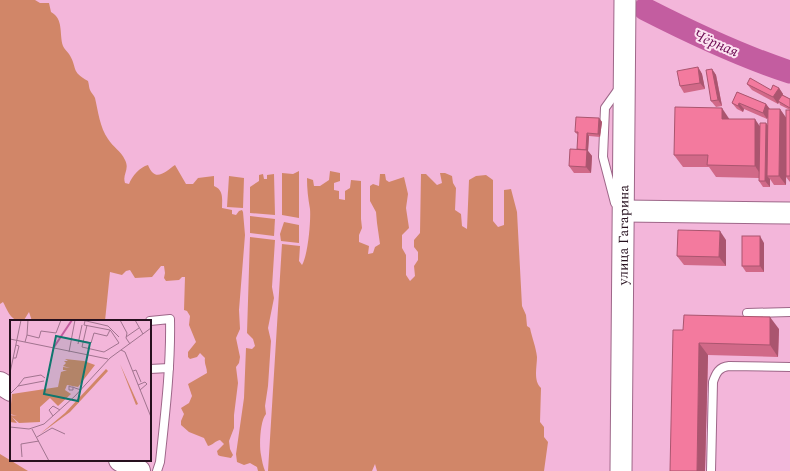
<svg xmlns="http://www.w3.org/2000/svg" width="790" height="471" viewBox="0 0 790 471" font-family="Spectral,serif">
<rect width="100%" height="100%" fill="#f3b6da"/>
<!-- green -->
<g fill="#d18668">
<path d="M 0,0 L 35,0 L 40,3 L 49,3 L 51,12 C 64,19 59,34 63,46 C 64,49 67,51 69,54 C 78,68 70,71 88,81 C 89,84 89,88 90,90 C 91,93 94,95 95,98 C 98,111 100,128 108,139 C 113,147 121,151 125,160 C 130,170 122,174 125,183 L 129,184 C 132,176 140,167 148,165 C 155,183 165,172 175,165 L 186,184 L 193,184 L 198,178 L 214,176 L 214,186 C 224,190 222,199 222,208 L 232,210 L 232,214 L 236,215 L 239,211 L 242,210 L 243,212 L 245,235 L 239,310 L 240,329 L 236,338 L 240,357 L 239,363 L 236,367 L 238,383 L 234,415 L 234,428 L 229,441 L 230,449 L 233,455 L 231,458 L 220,456 L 218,455 L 217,451 L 224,444 L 220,440 C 215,441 213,445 208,446 L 204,438 L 189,432 L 181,425 L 181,421 L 184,414 L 181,408 L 189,403 L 192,396 L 188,384 L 207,373 C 207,367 204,364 205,358 L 200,353 L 197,357 L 190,359 L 188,357 L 188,352 L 196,342 L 189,325 L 190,316 L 187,311 L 184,310 L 185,277 L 182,277 L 179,280 L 166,281 L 164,278 L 165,273 L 164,266 L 161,266 L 152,277 L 135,278 L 130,270 L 126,271 L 122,275 L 110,272 L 105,321 L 32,321 L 29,312 L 24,320 C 11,323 8,311 3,302 L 0,304 Z"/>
<path d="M 299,171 L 299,218 L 282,215 L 282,173 L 293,174 Z"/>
<path d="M 330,171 L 340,173 L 340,181 L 334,183 L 334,190 L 339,191 L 339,199 L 345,200 L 345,191 L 350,188 L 351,180 L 361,181 L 361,219 L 362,228 L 359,235 L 359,242 L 369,246 L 368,254 L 373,253 L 375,247 L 380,244 L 377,223 L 376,212 L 370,201 L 370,186 L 373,184 L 379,186 L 380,174 L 385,174 L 386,180 L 389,182 L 404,177 L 408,194 L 406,208 L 409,228 L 402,235 L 402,248 L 406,255 L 406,275 L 410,281 L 415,276 L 414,266 L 418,260 L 418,252 L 414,247 L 414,240 L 420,233 L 421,174 L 426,174 L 437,185 L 442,183 L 440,173 L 445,173 L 452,176 L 453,183 L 456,188 L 455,210 L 461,214 L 462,226 L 467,229 L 469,180 L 476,176 L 486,175 L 493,180 L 493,221 L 498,227 L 504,225 L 504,190 L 511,189 L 517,212 L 522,306 L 526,315 L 527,326 L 530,328 C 532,338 536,347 537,357 C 537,366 533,381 541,388 L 540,422 L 544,427 L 544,437 L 548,442 L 544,471 L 377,471 L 375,464 L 372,471 L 268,471 L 282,244 L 300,246 L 299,261 L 302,265 C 308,255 311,221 310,209 C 308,198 307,189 307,178 L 313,180 L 314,186 L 320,186 L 329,180 Z"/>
<path d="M 263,174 L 264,179 L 267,179 L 267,175 L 274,174 L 275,215 L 250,213 L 250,187 L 259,181 L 259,175 Z"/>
<path d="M 229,176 L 244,178 L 243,208 L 227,207 Z"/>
<path d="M 250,216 L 275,219 L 274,236 L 250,233 Z"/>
<path d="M 284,222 L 299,225 L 299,243 L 281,241 L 280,234 Z"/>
<path d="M 250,237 L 275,240 L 272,287 L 274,298 L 268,328 L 271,341 L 268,386 L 265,406 L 266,414 C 260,421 259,446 261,455 C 262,461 263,466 265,471 L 258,471 L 257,467 L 250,463 L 244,465 L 237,462 L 236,454 L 244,398 L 246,348 L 252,349 L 255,346 L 253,339 L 247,333 Z"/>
<path d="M 0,454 L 28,471 L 0,471 Z"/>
</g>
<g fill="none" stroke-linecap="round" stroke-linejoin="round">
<!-- river -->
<path stroke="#c35da0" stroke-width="23" d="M 645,9 C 692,33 740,56 790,72"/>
<!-- lane casing -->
<g stroke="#9e6789" stroke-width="10">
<g id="lane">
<path d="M 615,203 L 603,157 L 605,108 L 620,87"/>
<path d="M 747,313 L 790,312"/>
<path d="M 150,321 L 170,319 C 171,367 165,415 160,462 L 157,471"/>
<path d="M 150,369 L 169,368"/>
<path d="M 711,471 L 713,382 C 716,373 719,367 729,366 L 790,367"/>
</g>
</g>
<!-- secondary casing -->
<g stroke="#9e6789" stroke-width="23">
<g id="secondary">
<path d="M 624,211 L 790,213"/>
<path id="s1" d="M 621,471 L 625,0"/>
</g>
</g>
<!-- primary casing -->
<g stroke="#9e6789" stroke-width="24">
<g id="primary">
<path d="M 0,383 L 11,390"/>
<path d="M 120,460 L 139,471"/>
</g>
</g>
<!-- lane -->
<use href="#lane" stroke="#fff" stroke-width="8"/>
<!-- secondary -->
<use href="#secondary" stroke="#fff" stroke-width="21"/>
<!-- primary -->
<use href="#primary" stroke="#fff" stroke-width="22"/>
</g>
<!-- wall -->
<g fill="#d16988">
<path d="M 698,67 L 702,74 L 705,89 L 684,93 L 680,86 Z"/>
<path d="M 712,69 L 716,75 L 722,106 L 716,107 L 711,101 Z"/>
<path d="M 747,84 L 771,90 L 779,88 L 783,94 L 783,95 L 790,99 L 790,110 L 780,105 L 779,102 L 778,104 L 752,90 Z"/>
<path d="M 737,92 L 766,104 L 770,109 L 780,109 L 786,118 L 790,110 L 790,182 L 786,177 L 786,185 L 774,185 L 770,179 L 770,187 L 763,187 L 759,181 L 759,178 L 716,177 L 709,167 L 683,167 L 674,155 L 730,119 L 760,126 L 766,123 L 768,126 L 768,117 L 767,119 L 744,109 L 743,112 L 737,109 L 732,103 Z"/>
<path d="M 599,118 L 602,122 L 600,137 L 589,136 L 588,151 L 592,156 L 591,173 L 574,173 L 569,166 L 577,149 L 578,135 L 575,132 Z"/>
<path d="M 726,240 L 726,266 L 684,265 L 677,256 Z"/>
<path d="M 764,243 L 764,272 L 746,272 L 742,266 Z"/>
<path d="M 779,329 L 778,357 L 708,355 L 705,471 L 670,471 L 683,330 Z"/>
</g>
<!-- shaded-wall -->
<g fill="#aa556f">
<path d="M 698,67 L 702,74 L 705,89 L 700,83 Z"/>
<path d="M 712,69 L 716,75 L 722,106 L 718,100 Z"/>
<path d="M 779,88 L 783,94 L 778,104 L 773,97 Z"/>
<path d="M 739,103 L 744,109 L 743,112 L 738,106 Z"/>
<path d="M 766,104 L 771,111 L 767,119 L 763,113 Z"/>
<path d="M 722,108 L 730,120 L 722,119 Z"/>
<path d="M 780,109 L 787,119 L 786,185 L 779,176 Z"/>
<path d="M 599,118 L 602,122 L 600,137 L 598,134 Z"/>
<path d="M 755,119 L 763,131 L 763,178 L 755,166 Z"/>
<path d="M 766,123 L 771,130 L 767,176 L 770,179 L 770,187 L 765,181 Z"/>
<path d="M 587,133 L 589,136 L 588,151 L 592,156 L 591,173 L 586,167 L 586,153 Z"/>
<path d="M 720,231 L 726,240 L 726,266 L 719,257 Z"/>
<path d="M 760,236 L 764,243 L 764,272 L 760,266 Z"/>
<path d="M 770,317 L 779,329 L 778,357 L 770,345 Z"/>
<path d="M 699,343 L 708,355 L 705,471 L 697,471 Z"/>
</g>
<!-- building -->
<g fill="#f37a9e" stroke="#aa556f">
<path d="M 698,67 L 700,83 L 680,86 L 677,71 Z"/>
<path d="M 712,69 L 718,100 L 711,101 L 706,70 Z"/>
<path d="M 750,78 L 771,90 L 773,85 L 779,88 L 773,97 L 747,84 Z"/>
<path d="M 737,92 L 766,104 L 763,113 L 739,103 L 738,106 L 732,103 Z"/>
<path d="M 782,95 L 790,99 L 790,108 L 778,101 Z"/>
<path d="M 675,107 L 722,108 L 722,119 L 755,119 L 755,166 L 707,165 L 708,155 L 674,155 Z"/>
<path d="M 768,109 L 780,109 L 779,176 L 767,176 Z"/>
<rect x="786" y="110" width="4" height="66"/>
<path d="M 576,117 L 599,118 L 598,134 L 587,133 L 586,150 L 577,149 L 578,132 L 575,132 Z"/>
<path d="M 760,123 L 766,123 L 765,181 L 759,181 Z"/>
<path d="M 570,149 L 587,150 L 586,167 L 569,166 Z"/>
<path d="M 678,230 L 720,231 L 719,257 L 677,256 Z"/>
<rect x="742" y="236" width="18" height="30"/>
<path d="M 684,315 L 770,317 L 770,345 L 699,343 L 697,471 L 670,471 L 673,330 L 683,330 Z"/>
</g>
<g text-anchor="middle" stroke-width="4" stroke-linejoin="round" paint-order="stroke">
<!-- street labels -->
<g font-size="14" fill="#26101e" stroke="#fde4f2">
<text dy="5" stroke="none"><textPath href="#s1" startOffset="236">улица Гагарина</textPath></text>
</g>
<!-- water labels -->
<g font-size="15" font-style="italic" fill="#6e0d54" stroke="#fde4f2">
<text transform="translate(716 43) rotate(23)" y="5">Чёрная</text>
</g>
</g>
<!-- overview -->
<g transform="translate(10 320)">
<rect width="141" height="141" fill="#f3b6da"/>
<path d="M 55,39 L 74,41 L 85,45 L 68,67 L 57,65 L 55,70 L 61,74 L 48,86 L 40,78 L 30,87 L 30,102 L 9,103 L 2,97 L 7,103 L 0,102 L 0,95 L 7,96 L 0,94 L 2,74 L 48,67 L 51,52 L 57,50 L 53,50 L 53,47 L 60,48 L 53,46 L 56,43 L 54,41 L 58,41 ZM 110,44 L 128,84 L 126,85 ZM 96,49 L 98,51 L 60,92 L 30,114 L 55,93 Z" fill="#d18668"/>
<path fill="none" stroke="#c35da0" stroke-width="2" d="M 44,27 L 62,0"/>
<path fill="none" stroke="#a1748f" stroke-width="1" d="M 72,0 L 98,6 L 109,17M 110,0 L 117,13 L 116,18 L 120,24M 125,0 L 133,14M 75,1 L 74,5 L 100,10 L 101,11 L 109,23 L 94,32 L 72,27 L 77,5M 17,15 L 18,0M 116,17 L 129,8M 0,19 L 98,39M 61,19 L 81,23 L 84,13 L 97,16 L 100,10M 15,22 L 17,15 L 29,18 L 31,11 L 46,13 L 51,0M 68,24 L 72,5M 111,30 L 115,32 L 141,97M 59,32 L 65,0M 3,38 L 6,38 L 9,26 L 6,25M 123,51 L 126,50 L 131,62M 0,53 L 11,0M 128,65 L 135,62 L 137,64 L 130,70M 8,66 L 14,58 L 31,55 L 35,58M 63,67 L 63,70 L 59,70 L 59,66 L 61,67 L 63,67 L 65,68 L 71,70M 0,74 L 8,66 L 34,61M 43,96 L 39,90 L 43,86 L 50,90M 0,107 L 19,109 L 34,104 L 65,76 L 100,38 L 141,8M 22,109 L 39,141M 27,117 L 42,108 L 55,114M 12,137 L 11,124 L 29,121"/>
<path fill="#0f766e" fill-opacity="0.15" stroke="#0f766e" stroke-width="2" d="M 46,16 L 80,23 L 68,81 L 34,74 Z"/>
<rect width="141" height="141" fill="none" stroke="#26101e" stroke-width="2"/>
</g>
</svg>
